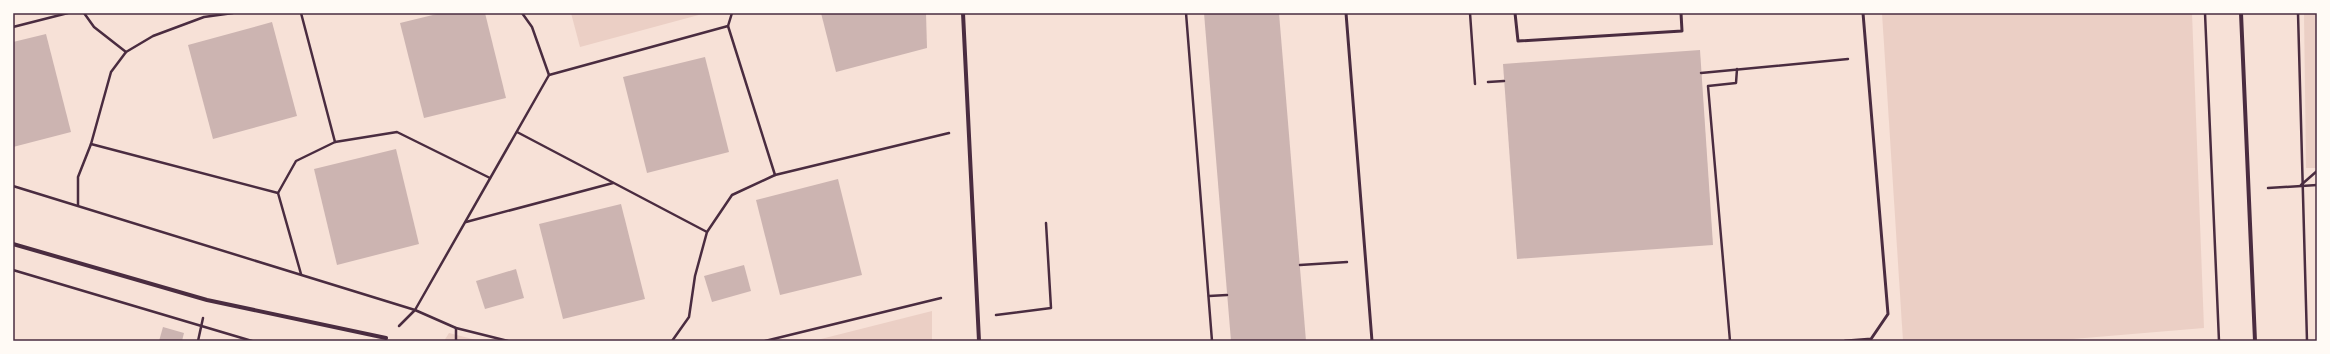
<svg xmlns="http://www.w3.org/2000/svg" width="2330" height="354" viewBox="0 0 2330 354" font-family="'Open Sans',sans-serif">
<rect width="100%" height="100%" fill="#f7e1d7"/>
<!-- green -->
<g fill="#ebcfc5">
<path d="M 571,13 L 706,13 L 580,47 Z"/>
<path d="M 1882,13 L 2192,13 L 2204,328 L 2049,341 L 1903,341 Z"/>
<path d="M 2304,13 L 2317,13 L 2317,168 L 2306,168 Z"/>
<path d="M 932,311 L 932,341 L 813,341 Z"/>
<path d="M 449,333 L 480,341 L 444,341 Z"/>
</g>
<!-- building -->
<g fill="#ccb4b1">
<path d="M 441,13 L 485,13 L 506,98 L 424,118 L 400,23 Z"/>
<path d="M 821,13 L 926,13 L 927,48 L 836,72 Z"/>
<path d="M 1204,13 L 1279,13 L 1306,341 L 1231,341 Z"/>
<path d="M 272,22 L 297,116 L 213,139 L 188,45 Z"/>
<path d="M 46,34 L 71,132 L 13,147 L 13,42 Z"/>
<path d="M 1700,50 L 1713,245 L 1517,259 L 1503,64 Z"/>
<path d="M 705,57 L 729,152 L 647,173 L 623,77 Z"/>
<path d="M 396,149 L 419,244 L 337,265 L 314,169 Z"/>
<path d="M 838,179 L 862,275 L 780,295 L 756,200 Z"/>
<path d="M 621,204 L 645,299 L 563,319 L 539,224 Z"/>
<path d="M 744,265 L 751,291 L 712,302 L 704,276 Z"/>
<path d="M 516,269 L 524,298 L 485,309 L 476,281 Z"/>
<path d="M 163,327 L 184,333 L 182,341 L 159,341 Z"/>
</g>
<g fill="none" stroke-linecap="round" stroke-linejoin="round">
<!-- path -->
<g stroke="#4a2c40" stroke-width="2.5">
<path d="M 84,13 L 94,27 L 126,52"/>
<path d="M 301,13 L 335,142"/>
<path d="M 1186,13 L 1212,341"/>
<path d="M 1470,13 L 1475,84"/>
<path d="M 2205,13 L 2219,341"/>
<path d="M 2298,13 L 2307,341"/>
<path d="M 728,26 L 775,175"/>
<path d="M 13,27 L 68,13"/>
<path d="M 1701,73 L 1848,59"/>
<path d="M 549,75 L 728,26 L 732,13"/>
<path d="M 1488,82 L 1504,81"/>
<path d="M 517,132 L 707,232"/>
<path d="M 91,144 L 278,193"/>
<path d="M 2301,185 L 2317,171"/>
<path d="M 13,186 L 415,310 L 549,75 L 532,27 L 522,13"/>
<path d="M 2268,188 L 2317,185"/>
<path d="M 78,205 L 78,177 L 91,144 L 111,72 L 126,52 L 153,36 L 204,17 L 233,13"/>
<path d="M 466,222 L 613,183"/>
<path d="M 1300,265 L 1347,262"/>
<path d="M 13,270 L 252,341"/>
<path d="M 301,274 L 278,193 L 296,161 L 335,142 L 397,132 L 490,178"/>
<path d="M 1209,296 L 1227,295"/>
<path d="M 996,315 L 1051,308 L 1046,223"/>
<path d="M 399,326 L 415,310 L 456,328 L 508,341"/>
<path d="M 456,328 L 456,341"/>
<path d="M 198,341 L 203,318"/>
<path d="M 672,341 L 689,317 L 695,276 L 707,232 L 732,195 L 775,175 L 949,133"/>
<path d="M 765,341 L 941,298"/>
<path d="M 1730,341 L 1708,86 L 1736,83 L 1737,69"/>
</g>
<!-- service -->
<g stroke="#4a2c40" stroke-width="3">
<path d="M 1346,13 L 1372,341"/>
<path d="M 1515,13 L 1518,41 L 1682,31 L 1681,13"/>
<path d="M 1845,341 L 1871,339 L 1888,314 L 1863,13"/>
</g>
<!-- minor -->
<g stroke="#4a2c40" stroke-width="4">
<path d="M 963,13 L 979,341"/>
<path d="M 2241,13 L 2255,341"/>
<path d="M 13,244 L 207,300 L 386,338"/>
</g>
</g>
<!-- border -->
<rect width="2330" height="354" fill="none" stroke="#fffaf5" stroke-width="28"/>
<rect x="14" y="14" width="2302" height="326" fill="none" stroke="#4a2c40" stroke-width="1.5"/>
</svg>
